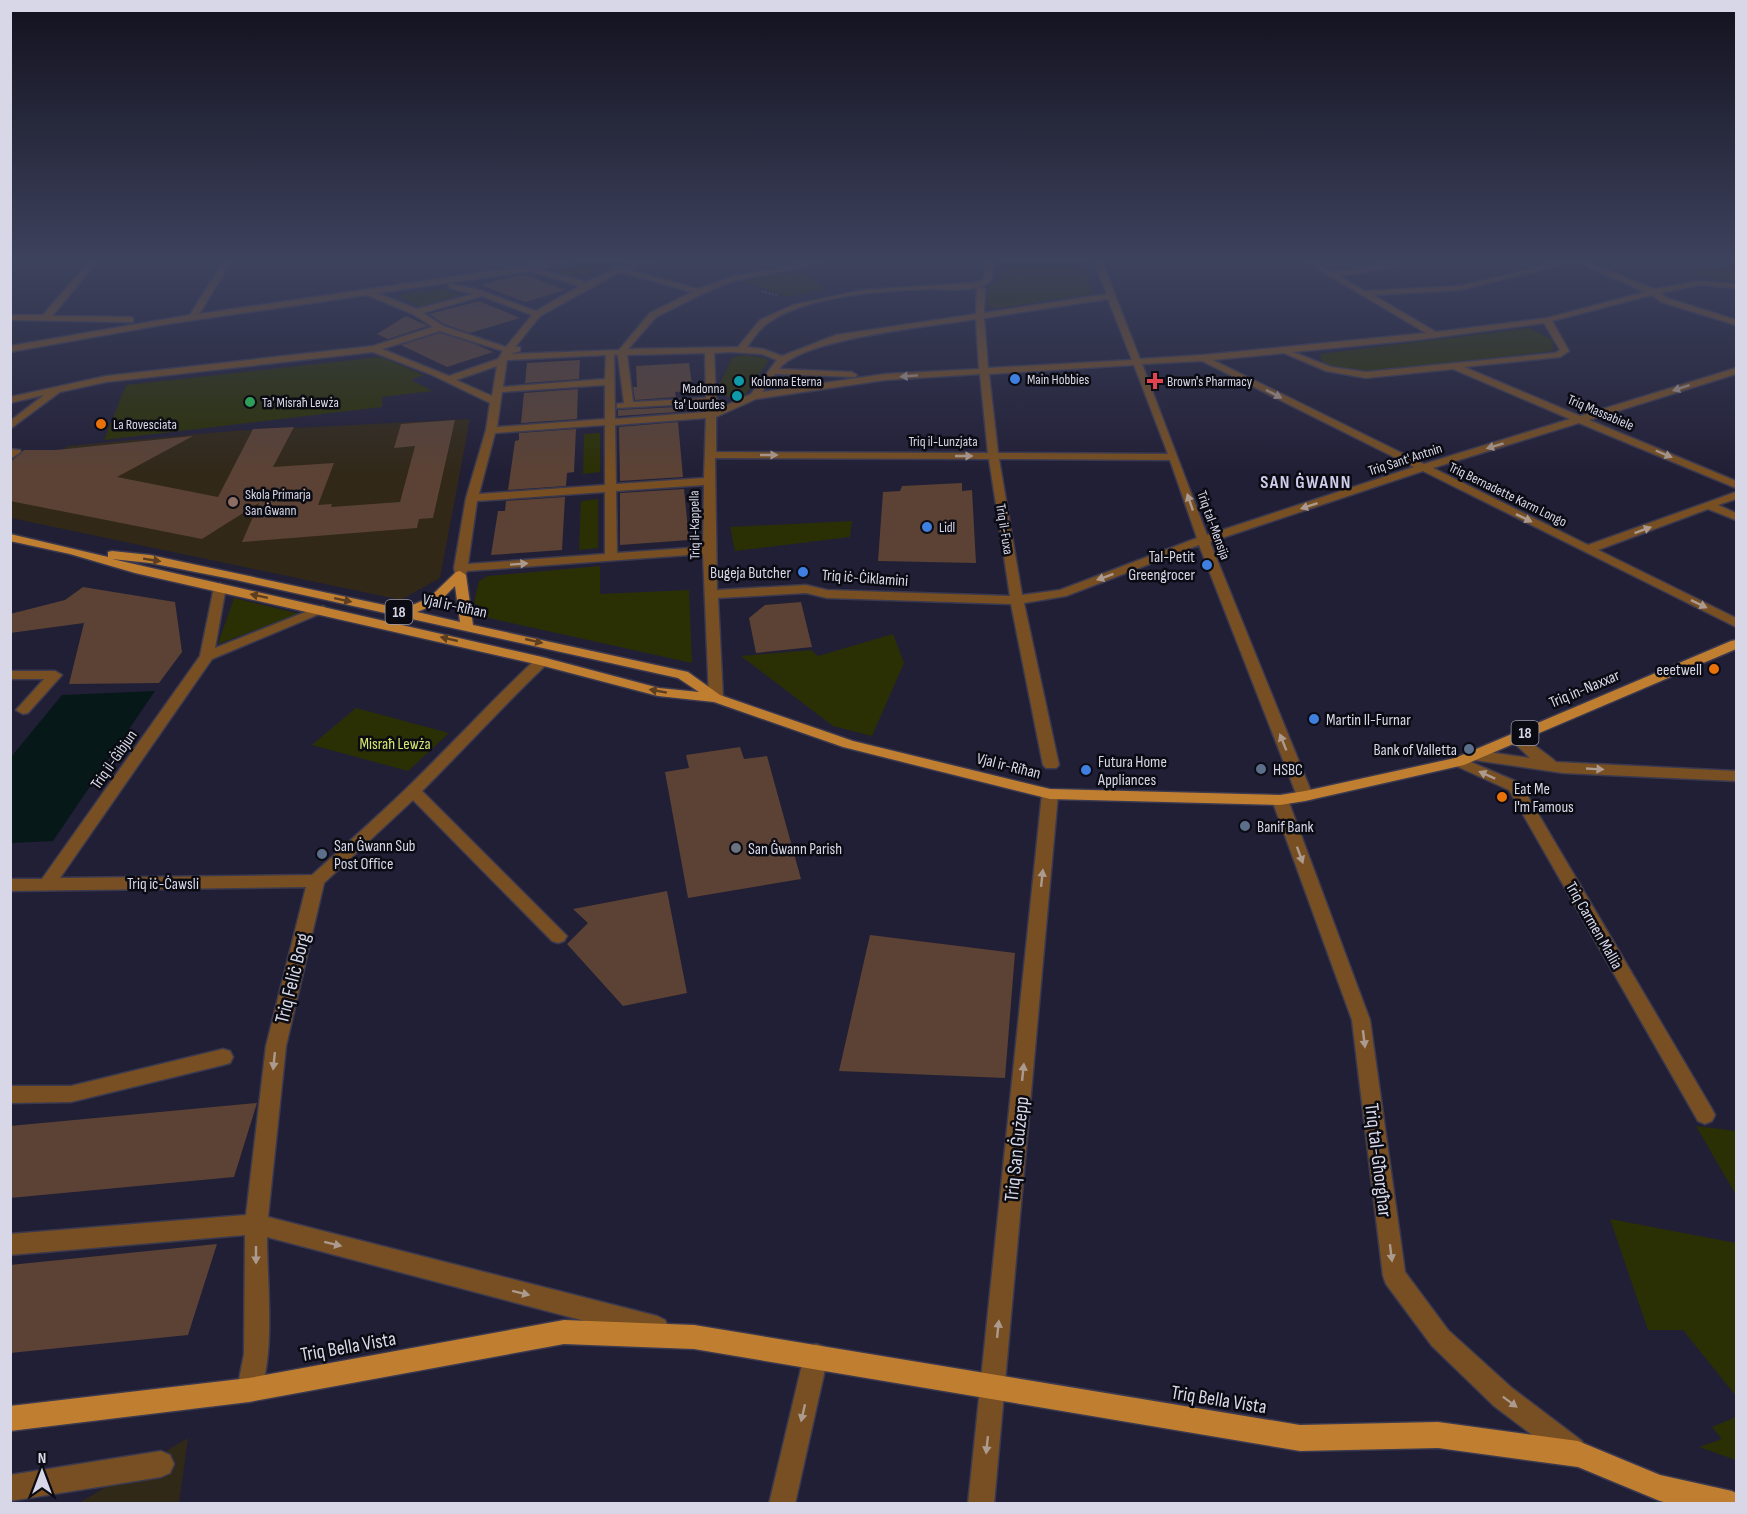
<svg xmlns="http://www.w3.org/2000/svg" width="1747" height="1514" viewBox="0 0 1747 1514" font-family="'Sofia Sans Condensed',sans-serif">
<rect width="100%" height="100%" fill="#211f36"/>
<!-- industrial -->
<path fill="#312918" d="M 188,1438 L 179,1503 L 79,1503 Z"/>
<!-- education -->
<path fill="#312818" d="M 470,419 L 440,578 L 401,600 L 11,518 L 10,486 L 68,446 L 232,431 Z"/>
<!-- green -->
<g fill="#2b3004">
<path d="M 585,262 L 624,262 L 580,276 L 554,273 L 553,269 Z"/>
<path d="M 999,262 L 1082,262 L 1093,294 L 1000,308 L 988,307 L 987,287 L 997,282 Z"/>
<path d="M 1735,262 L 1736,282 L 1686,274 Z"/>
<path d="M 799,270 L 824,289 L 787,297 L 743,281 Z"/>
<path d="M 443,289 L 459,295 L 426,306 L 418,306 L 399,297 L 402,294 Z"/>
<path d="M 1530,328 L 1553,340 L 1553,351 L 1360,373 L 1323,364 L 1320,354 Z"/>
<path d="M 742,355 L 766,358 L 768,362 L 746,394 L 729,397 L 716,392 L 732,358 Z"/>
<path d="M 381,357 L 424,375 L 411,380 L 433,391 L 382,397 L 382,407 L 104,440 L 126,385 Z"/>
<path d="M 600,433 L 600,472 L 583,474 L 584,434 Z"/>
<path d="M 598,499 L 598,548 L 579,550 L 581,501 Z"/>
<path d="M 852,521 L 850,537 L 735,551 L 730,527 Z"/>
<path d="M 600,566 L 600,594 L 689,590 L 692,663 L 489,618 L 474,602 L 479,581 L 488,576 Z"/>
<path d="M 234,598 L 300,614 L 218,644 Z"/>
<path d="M 893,634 L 904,663 L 872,736 L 833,726 L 741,656 L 811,650 L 818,656 Z"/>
<path d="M 356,708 L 449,733 L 408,771 L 312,745 Z"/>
<path d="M 1696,1126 L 1736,1131 L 1736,1195 Z"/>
<path d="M 1610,1219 L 1736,1243 L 1736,1396 L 1683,1330 L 1648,1330 Z"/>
<path d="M 1736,1417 L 1736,1460 L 1699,1447 L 1722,1439 L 1712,1427 Z"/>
</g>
<!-- water -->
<path fill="#061818" d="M 155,691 L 53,841 L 11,843 L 11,757 L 62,695 Z"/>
<!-- building -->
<g fill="#5b4234">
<path d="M 523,274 L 565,290 L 525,302 L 481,285 Z"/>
<path d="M 479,301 L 520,318 L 470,333 L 444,324 L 429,314 Z"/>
<path d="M 406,316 L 428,326 L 388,339 L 377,334 Z"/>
<path d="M 440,333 L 475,344 L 493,352 L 447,367 L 401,345 Z"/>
<path d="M 580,360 L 579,379 L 525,383 L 527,363 Z"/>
<path d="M 689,363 L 693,391 L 675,392 L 676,397 L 635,400 L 633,387 L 637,387 L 636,366 Z"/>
<path d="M 578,389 L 577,419 L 521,423 L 524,393 Z"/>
<path d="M 677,407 L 677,412 L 618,416 L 618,410 Z"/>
<path d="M 455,420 L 433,518 L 419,519 L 417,528 L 242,542 L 259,503 L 202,539 L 10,501 L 10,462 L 24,450 L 56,450 L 193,436 L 117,477 L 218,497 L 253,429 L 294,427 L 273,467 L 334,463 L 318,505 L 332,504 L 331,507 L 400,502 L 415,446 L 394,448 L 401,424 Z"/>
<path d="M 678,422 L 683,477 L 620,481 L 619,427 Z"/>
<path d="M 576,429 L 574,472 L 567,473 L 566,486 L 508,490 L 515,441 L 519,440 L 519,433 Z"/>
<path d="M 962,483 L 962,491 L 972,490 L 976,563 L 878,561 L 883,492 L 900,491 L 902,486 Z"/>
<path d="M 684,489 L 689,540 L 620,545 L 620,493 Z"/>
<path d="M 565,497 L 562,550 L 491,555 L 498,511 L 505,511 L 506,501 Z"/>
<path d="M 83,587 L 175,602 L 182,652 L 159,683 L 69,684 L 84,623 L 10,633 L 10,614 L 65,600 Z"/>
<path d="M 801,602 L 812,647 L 756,653 L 749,618 L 765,605 Z"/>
<path d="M 740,747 L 744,759 L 767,756 L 801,879 L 688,898 L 665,772 L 689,768 L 686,755 Z"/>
<path d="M 667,891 L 687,993 L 623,1006 L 567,944 L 588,923 L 573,909 Z"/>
<path d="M 870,935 L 1015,953 L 1005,1078 L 839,1071 Z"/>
<path d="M 257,1103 L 234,1177 L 10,1198 L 10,1126 Z"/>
<path d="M 217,1244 L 188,1335 L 10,1353 L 10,1265 Z"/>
</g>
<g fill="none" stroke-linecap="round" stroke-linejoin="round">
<!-- minor casing -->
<g stroke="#3a394f" stroke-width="3">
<g id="minor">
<path d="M 89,262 L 97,262 L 52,316 L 130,317 L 133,318 L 133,322 L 10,320 L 10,315 L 43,315 Z"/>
<path d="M 223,262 L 231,262 L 199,314 L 552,262 L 568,262 L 539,269 L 586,282 C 608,272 627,262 652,262 L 627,269 L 698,289 L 731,277 L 811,262 L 827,262 L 733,281 L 702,294 L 656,317 L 628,349 L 738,347 L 760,320 L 793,305 L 864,290 L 972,283 L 983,280 L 986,262 L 994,262 L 991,281 C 974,293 948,289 928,289 C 880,291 808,295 768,323 C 759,329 753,339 747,347 L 763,349 L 782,356 L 836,335 L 976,314 L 977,289 L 981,287 L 985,289 L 984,313 L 1107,294 L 1094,262 L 1102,262 L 1140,359 L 1203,355 L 1426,333 L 1306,262 L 1315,262 L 1332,272 L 1399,262 L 1397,267 L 1339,276 L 1365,291 L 1460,286 L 1560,262 L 1573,262 L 1460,290 L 1373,295 L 1436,332 L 1547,318 L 1645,292 L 1576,262 L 1586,262 L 1654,289 L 1700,281 L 1736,284 L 1736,288 L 1700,285 L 1660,293 L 1667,298 L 1736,320 L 1736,325 L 1661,302 L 1652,295 L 1552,321 L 1569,351 L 1560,357 L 1464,367 L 1580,416 L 1736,368 L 1736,374 L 1589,420 L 1736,481 L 1736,488 L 1579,423 L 1433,468 L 1588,545 L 1736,492 L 1736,499 L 1718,505 L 1736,513 L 1736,520 L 1708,509 L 1598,550 L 1736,618 L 1736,627 L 1423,471 L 1210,542 L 1313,796 L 1311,800 L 1299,800 L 1297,796 L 1199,545 L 1066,596 L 1024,603 L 1059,765 L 1056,768 L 1046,768 L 1043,765 L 1011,604 L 827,598 L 806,593 L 718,598 L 723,698 L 716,702 L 709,698 L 703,554 L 467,571 L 464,578 L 456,578 L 454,568 L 466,498 L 486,430 L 490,403 L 430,374 L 373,352 L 106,382 L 60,392 L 10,429 L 10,421 L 44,395 L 10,403 L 10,397 L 106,376 L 373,346 L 433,327 L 413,314 L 367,295 L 167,324 L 10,352 L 10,346 L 190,315 ZM 530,271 L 580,286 L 536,311 L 476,289 L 452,284 L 449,284 L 449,288 L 474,294 L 417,309 L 377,293 ZM 620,272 L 692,292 L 650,313 L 619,350 L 510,354 L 520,351 L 520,347 L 515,347 L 540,316 ZM 482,296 L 532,315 L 506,347 L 443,326 L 423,313 ZM 1108,299 L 1132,360 L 988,368 L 984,318 ZM 976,319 L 979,369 L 885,374 L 762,392 L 775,374 L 855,377 L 857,375 L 852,372 L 779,369 C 802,338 935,326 976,319 ZM 1544,323 L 1560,350 L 1555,353 L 1366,372 L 1331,367 L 1293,352 L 1416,340 ZM 440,331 L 503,351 L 498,359 L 449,376 L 382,349 ZM 730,352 L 762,354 L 777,360 L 751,394 L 716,410 L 718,400 L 716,398 L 714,353 ZM 705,353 L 706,398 L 633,402 L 627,355 ZM 1284,353 L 1326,371 L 1366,378 L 1453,369 L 1570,419 L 1424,464 L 1213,360 ZM 606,355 L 605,379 L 503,387 L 507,360 ZM 614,355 L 618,355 L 624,403 L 617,404 L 617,408 L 706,403 L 706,412 L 615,419 ZM 1202,361 L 1414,467 L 1207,535 L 1142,364 ZM 1134,365 L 1168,454 L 998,453 L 989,374 ZM 497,366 L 492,396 L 456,380 ZM 980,374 L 988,453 L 716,452 L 716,417 L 756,399 L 885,380 ZM 605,385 L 605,419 L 497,427 L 502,392 ZM 706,418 L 704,478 L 616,484 L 615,425 ZM 605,425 L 605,485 L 479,494 L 495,433 ZM 715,458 L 989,459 L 1010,596 L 827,590 L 806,585 L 717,590 ZM 999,459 L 1170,460 L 1197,538 L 1060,590 L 1022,595 ZM 704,485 L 703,547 L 617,553 L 616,491 ZM 605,492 L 605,554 L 468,564 L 477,501 Z"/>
<path d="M 10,449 L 20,450 L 21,452 L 10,459 Z"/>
<path d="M 220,583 L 226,587 L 215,648 L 318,607 L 323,606 L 329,610 L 212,659 L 60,878 L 312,875 C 345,845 378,816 410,785 C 453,743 493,699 537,658 L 547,658 L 549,661 L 547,664 C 504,705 464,749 422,791 L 567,936 L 564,941 L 558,943 L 552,941 L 413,800 L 324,883 L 286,1046 L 268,1217 L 657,1316 L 665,1320 L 669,1328 L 665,1336 L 657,1340 L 267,1237 C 267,1285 276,1355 258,1399 L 249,1402 L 240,1399 L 237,1390 L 244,1354 L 245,1235 L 10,1255 L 10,1234 L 246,1215 L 266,1046 L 306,887 L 10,891 L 10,879 L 42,879 L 200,656 L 214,587 Z"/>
<path d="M 10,671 L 55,671 L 62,675 L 28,713 L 23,714 L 16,710 L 44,679 L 10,679 Z"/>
<path d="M 1515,732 C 1518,733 1555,760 1556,762 L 1736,771 L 1736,781 L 1563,773 L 1474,760 L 1467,755 L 1474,750 L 1530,758 L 1508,737 Z"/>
<path d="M 1459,757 L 1520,783 L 1712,1109 L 1715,1115 L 1712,1121 L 1705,1124 L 1698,1121 L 1509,790 L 1454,765 L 1451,762 Z"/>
<path d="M 1050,789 L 1058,794 L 994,1504 L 968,1504 L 1042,794 Z"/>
<path d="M 1280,795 L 1288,800 L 1370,1020 L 1405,1272 L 1448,1330 L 1512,1388 L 1582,1441 L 1586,1450 L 1582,1459 L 1573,1463 L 1564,1459 L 1494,1406 L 1432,1346 L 1386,1284 L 1383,1276 L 1352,1020 L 1272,800 Z"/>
<path d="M 223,1049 L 230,1051 L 233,1057 L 230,1063 L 223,1065 L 71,1102 L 10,1103 L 10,1086 L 71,1086 Z"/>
<path d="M 816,1344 L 825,1347 L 828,1356 L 795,1504 L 769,1504 L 804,1356 L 807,1347 Z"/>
<path d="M 161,1451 L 170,1455 L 174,1464 L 170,1473 L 161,1477 L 10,1501 L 10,1475 Z"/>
</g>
</g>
<!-- major casing -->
<g stroke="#3a394f" stroke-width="3">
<g id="major">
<path d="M 10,534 L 108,557 L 108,552 L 112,551 L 150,555 L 403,609 L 429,598 L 456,572 L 460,571 L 466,575 L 473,625 L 688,672 L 720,695 L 853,741 L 1050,789 L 1280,795 L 1305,791 L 1455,758 L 1731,641 L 1736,640 L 1736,649 L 1464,765 L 1305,801 L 1280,805 L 1050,799 L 843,747 L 714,702 L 658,696 L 540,665 L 135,573 L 70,554 L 10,541 ZM 112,559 L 150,563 L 236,580 L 678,678 L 699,692 L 659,688 L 542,657 ZM 455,586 L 460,622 L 417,612 L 437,604 Z"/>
<path d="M 564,1320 L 694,1325 L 1300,1425 L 1438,1422 L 1578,1441 L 1660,1475 L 1732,1491 L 1736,1493 L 1736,1504 L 1671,1504 L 1660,1501 L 1578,1467 L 1438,1448 L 1300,1451 L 694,1349 L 564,1344 L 249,1402 L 10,1431 L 10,1406 L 249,1378 Z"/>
</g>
</g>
<!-- path -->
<path stroke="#68677b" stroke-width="2" stroke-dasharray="1.5 2" stroke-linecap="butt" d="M 762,291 L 778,296"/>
<!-- minor -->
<use href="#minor" fill="#774f22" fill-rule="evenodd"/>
<!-- major -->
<use href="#major" fill="#c07e31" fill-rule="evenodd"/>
</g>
<!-- one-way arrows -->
<defs><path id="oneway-solid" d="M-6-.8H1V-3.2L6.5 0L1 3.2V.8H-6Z" transform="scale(1.5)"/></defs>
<g fill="#ac9a8e">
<use href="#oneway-solid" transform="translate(909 376) rotate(176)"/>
<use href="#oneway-solid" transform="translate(1681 388) rotate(162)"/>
<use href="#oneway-solid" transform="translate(1274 394) rotate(27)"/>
<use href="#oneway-solid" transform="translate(1495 446) rotate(163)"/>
<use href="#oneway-solid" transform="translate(1664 454) rotate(23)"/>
<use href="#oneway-solid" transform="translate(769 455)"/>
<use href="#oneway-solid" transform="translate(964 456)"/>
<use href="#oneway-solid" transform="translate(1190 502) rotate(-109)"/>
<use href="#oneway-solid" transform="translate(1309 506) rotate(162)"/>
<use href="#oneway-solid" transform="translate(1524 518) rotate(26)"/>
<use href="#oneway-solid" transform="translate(1643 530) rotate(-20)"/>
<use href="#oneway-solid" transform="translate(519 564) rotate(-4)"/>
<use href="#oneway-solid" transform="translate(1105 577) rotate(160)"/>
<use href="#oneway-solid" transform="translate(1699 604) rotate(26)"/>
<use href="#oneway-solid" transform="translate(1283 742) rotate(-112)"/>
<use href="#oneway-solid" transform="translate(1595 769) rotate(3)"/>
<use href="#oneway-solid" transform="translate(1487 775) rotate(-156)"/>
<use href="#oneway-solid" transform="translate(1300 855) rotate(70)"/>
<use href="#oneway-solid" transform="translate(1042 878) rotate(-84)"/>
<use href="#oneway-solid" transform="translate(1364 1039) rotate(83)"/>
<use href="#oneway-solid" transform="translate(274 1061) rotate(96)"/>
<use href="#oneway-solid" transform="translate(1023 1072) rotate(-84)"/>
<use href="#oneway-solid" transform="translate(333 1244) rotate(14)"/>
<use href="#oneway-solid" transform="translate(1391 1253) rotate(83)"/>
<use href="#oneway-solid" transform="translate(256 1255) rotate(90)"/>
<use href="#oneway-solid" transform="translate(521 1293) rotate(14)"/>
<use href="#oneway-solid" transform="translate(998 1329) rotate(-84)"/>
<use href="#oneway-solid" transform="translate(1510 1402) rotate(37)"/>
<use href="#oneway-solid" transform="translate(803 1413) rotate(103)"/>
<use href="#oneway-solid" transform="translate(987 1445) rotate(96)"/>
</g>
<g fill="#5c3f21">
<use href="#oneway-solid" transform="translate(152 560) rotate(9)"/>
<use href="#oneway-solid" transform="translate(259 596) rotate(-168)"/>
<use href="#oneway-solid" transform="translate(343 600) rotate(12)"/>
<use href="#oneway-solid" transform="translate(449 639) rotate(-167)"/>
<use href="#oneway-solid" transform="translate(534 641) rotate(13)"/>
<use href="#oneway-solid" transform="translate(658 691) rotate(-170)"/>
</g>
<!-- sky -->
<linearGradient id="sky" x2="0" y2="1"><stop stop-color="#12111e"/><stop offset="0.55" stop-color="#3d425d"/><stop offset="1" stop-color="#3d425d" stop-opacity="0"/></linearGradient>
<rect width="1747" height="474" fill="url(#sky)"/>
<!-- markers -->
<g fill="#3f7fe0" stroke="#0b0b14" stroke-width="2">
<circle cx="1015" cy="379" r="6"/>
<circle cx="927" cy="527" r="6"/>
<circle cx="1207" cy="565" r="6"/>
<circle cx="803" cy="572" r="6"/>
<circle cx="1314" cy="719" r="6"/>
<circle cx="1086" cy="770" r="6"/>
</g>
<g fill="#0f9aa8" stroke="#0b0b14" stroke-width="2">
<circle cx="739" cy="381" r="6"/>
<circle cx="737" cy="396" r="6"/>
</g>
<path fill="#e0444e" stroke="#0b0b14" stroke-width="2" d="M1152 372h6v6h6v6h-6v6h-6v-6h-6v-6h6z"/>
<circle fill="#2e9e5b" stroke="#0b0b14" stroke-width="2" cx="250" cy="402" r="6"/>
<g fill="#e8710a" stroke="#0b0b14" stroke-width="2">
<circle cx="101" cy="424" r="6"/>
<circle cx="1714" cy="669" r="6"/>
<circle cx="1502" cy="797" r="6"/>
</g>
<circle fill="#8d6e63" stroke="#0b0b14" stroke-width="2" cx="233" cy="502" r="6"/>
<g fill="#5c6f8a" stroke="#0b0b14" stroke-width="2">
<circle cx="1469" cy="749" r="6"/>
<circle cx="1261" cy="769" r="6"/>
<circle cx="1245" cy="826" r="6"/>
<circle cx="322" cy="854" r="6"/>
</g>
<circle fill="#6b7280" stroke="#0b0b14" stroke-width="2" cx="736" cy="848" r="6"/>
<g text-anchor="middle" stroke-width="5" stroke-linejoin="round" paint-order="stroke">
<!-- far-poi labels -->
<g font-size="14" fill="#d7d7e7" stroke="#0b0b14" text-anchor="start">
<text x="1027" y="384">Main Hobbies</text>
<text x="751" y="386">Kolonna Eterna</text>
<text x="1167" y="386">Brown's Pharmacy</text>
<text x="725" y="393" text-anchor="end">Madonna<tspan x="725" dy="16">ta' Lourdes</tspan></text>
<text x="262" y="407">Ta' Misraħ Lewża</text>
<text x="113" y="429">La Rovesciata</text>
<text x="245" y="499">Skola Primarja<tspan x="245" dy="16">San Ġwann</tspan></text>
<text x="939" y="532">Lidl</text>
</g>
<!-- far-street labels -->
<g font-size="14" fill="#d7d7e7" stroke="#0b0b14">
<text transform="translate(1601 412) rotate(23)" y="5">Triq Massabiele</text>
<text x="943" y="446">Triq il-Lunzjata</text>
<text transform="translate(1405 459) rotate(-18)" y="5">Triq Sant' Antnin</text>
<text transform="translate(1508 494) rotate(26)" y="5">Triq Bernadette Karm Longo</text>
<text transform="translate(694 525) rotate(-91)" y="5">Triq il-Kappella</text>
<text transform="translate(1214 525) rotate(70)" y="5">Triq tal-Mensija</text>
<text transform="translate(1005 529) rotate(81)" y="5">Triq il-Fuxa</text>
</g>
<!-- shield labels -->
<g fill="#0b0b14" stroke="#9a9aa8" stroke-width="1.5">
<rect x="385.5" y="600" width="27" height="24" rx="4.5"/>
<rect x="1511.5" y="721" width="27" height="24" rx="4.5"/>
</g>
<g font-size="15" font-weight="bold" fill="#d7d7e7">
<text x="399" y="617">18</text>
<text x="1525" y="738">18</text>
</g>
<!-- poi labels -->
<g font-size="16" fill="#d7d7e7" stroke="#0b0b14" text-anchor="start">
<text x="1195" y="562" text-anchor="end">Tal-Petit<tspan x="1195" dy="18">Greengrocer</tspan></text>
<text x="791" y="578" text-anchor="end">Bugeja Butcher</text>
<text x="1702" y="675" text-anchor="end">eeetwell</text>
<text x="1326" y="725">Martin Il-Furnar</text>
<text x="1457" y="755" text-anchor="end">Bank of Valletta</text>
<text x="1098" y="767">Futura Home<tspan x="1098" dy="18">Appliances</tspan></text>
<text x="1273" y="775">HSBC</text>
<text x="1514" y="794">Eat Me<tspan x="1514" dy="18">I'm Famous</tspan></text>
<text x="1257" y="832">Banif Bank</text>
<text x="334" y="851">San Ġwann Sub<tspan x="334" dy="18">Post Office</tspan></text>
<text x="748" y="854">San Ġwann Parish</text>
</g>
<!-- street labels -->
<g font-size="16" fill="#d7d7e7" stroke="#0b0b14">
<text transform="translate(865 577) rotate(4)" y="6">Triq iċ-Ċiklamini</text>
<text transform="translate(455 605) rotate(12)" y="6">Vjal ir-Riħan</text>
<text transform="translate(1584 688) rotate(-23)" y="6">Triq in-Naxxar</text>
<text transform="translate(113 759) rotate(-55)" y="6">Triq il-Ġibjun</text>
<text transform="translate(1009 765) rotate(14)" y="6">Vjal ir-Riħan</text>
<text x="163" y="889">Triq iċ-Ċawsli</text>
<text transform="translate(1595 925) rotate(60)" y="6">Triq Carmen Mallia</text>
</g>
<!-- park labels -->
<g font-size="16" fill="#d6e76c" stroke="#0b0b14">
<text x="395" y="749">Misraħ Lewża</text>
</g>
<!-- far-district labels -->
<g font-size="18" font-weight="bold" letter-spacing="1.5" fill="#cdcdeb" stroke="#0b0b14">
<text x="1306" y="488">SAN ĠWANN</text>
</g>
<!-- near-street labels -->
<g font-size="20" fill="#d7d7e7" stroke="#0b0b14">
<text transform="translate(292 978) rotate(-76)" y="7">Triq Feliċ Borg</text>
<text transform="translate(1016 1149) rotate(-84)" y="7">Triq San Ġużepp</text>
<text transform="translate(1379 1160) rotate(83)" y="7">Triq tal-Għorgħar</text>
<text transform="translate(348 1346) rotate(-10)" y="7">Triq Bella Vista</text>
<text transform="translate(1219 1399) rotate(9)" y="7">Triq Bella Vista</text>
</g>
</g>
<!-- border -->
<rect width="1747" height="1514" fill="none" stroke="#d7d7e7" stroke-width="24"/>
<!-- north arrow -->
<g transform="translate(42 1472)" stroke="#0b0b14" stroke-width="4.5" paint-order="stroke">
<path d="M0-4.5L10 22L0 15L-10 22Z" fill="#d7d7e7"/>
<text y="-9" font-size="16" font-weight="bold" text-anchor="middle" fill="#d7d7e7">N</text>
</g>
</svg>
